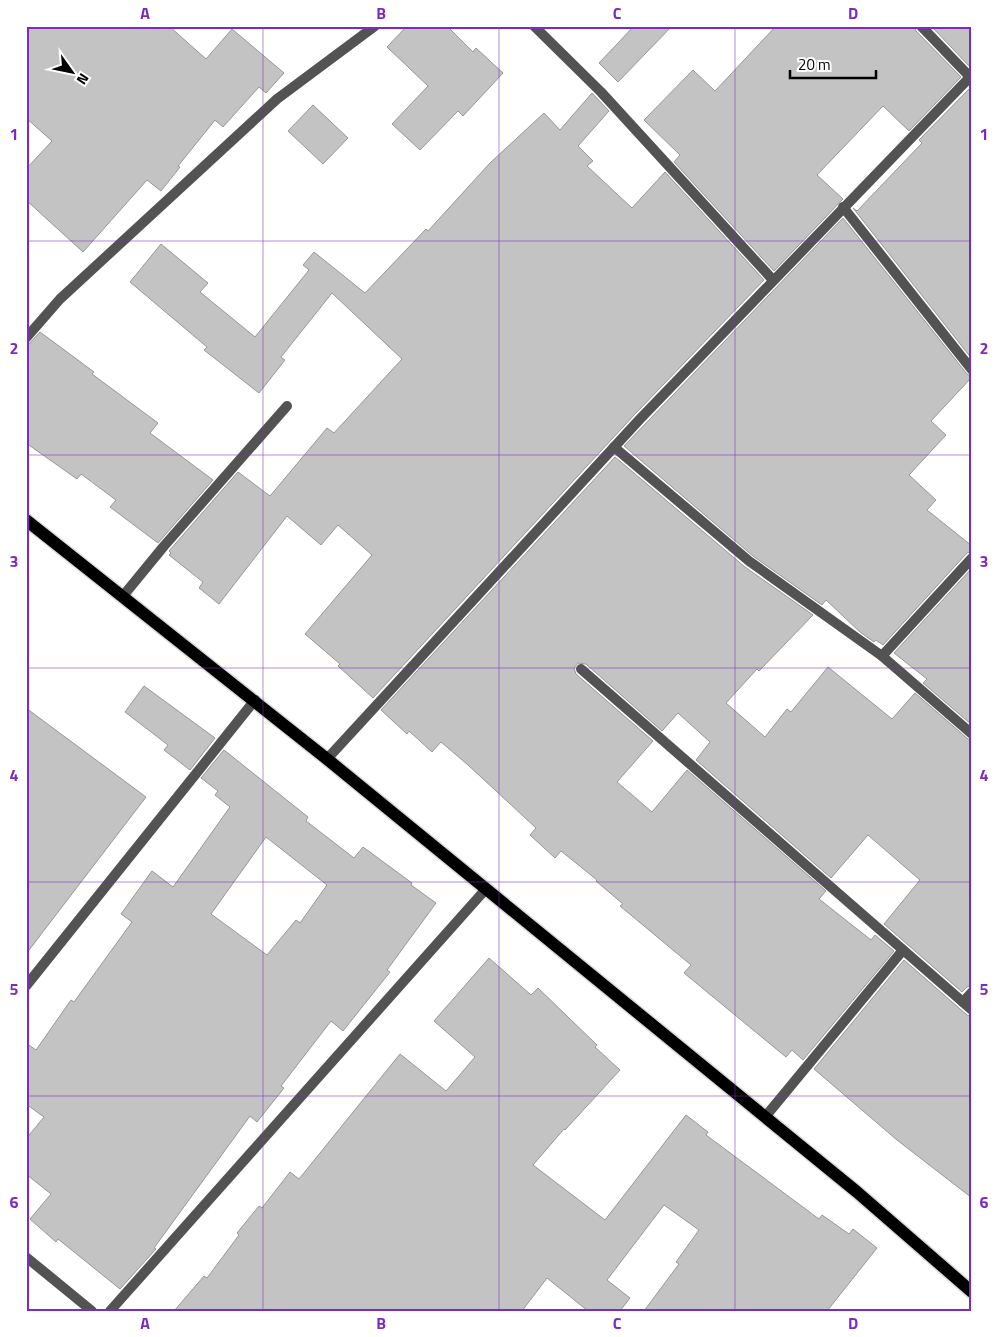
<svg xmlns="http://www.w3.org/2000/svg" width="998" height="1337" viewBox="0 0 998 1337" font-family="'Titillium Web',sans-serif">
<rect width="100%" height="100%" fill="#fff"/>
<!-- building -->
<g fill="#c3c3c3" stroke="#979797" fill-rule="evenodd">
<path d="M 26,26 L 169,26 L 206,59 L 232,29 L 284,73 L 266,93 L 259,87 L 223,127 L 215,120 L 178,166 L 180,167 L 161,191 L 147,180 L 83,252 L 26,200 L 26,169 L 52,141 L 26,118 Z"/>
<path d="M 407,26 L 447,26 L 473,52 L 476,48 L 503,73 L 463,116 L 458,111 L 420,150 L 392,124 L 428,86 L 387,47 Z"/>
<path d="M 634,26 L 672,26 L 618,82 L 599,63 Z"/>
<path d="M 776,26 L 914,26 L 916,31 L 961,77 L 909,131 L 883,106 L 817,175 L 843,199 L 774,271 L 674,162 L 680,155 L 644,120 L 693,70 L 715,91 Z"/>
<path d="M 931,26 L 972,26 L 972,68 L 971,68 Z"/>
<path d="M 972,86 L 972,359 L 853,208 L 857,211 L 922,143 L 919,140 Z"/>
<path d="M 592,93 L 609,111 L 578,146 L 593,161 L 587,166 L 632,208 L 665,172 L 764,280 L 635,414 L 373,698 L 338,666 L 340,664 L 305,634 L 372,555 L 338,525 L 321,545 L 287,516 L 219,604 L 199,588 L 203,582 L 169,555 L 171,553 L 169,551 L 238,472 L 270,496 L 327,428 L 334,433 L 402,359 L 332,293 L 281,357 L 285,360 L 259,393 L 204,350 L 207,347 L 130,282 L 161,244 L 208,283 L 200,292 L 255,337 L 309,270 L 303,265 L 314,252 L 365,293 L 426,229 L 428,231 L 490,163 L 544,113 L 560,130 Z"/>
<path d="M 313,105 L 348,138 L 323,164 L 288,131 Z"/>
<path d="M 843,218 L 967,374 L 972,377 L 931,421 L 946,435 L 909,475 L 936,500 L 927,510 L 972,546 L 972,551 L 967,553 L 883,645 L 876,640 L 874,642 L 860,632 L 826,600 L 822,605 L 753,556 L 624,446 Z"/>
<path d="M 40,332 L 94,372 L 92,374 L 158,423 L 150,433 L 213,480 L 158,543 L 110,507 L 116,500 L 81,474 L 77,479 L 26,443 L 26,347 Z"/>
<path d="M 615,457 L 745,567 L 813,615 L 759,671 L 757,669 L 726,703 L 765,737 L 787,709 L 791,712 L 828,667 L 892,719 L 915,693 L 968,739 L 972,741 L 972,985 L 967,987 L 962,992 L 884,924 L 920,880 L 868,835 L 831,878 L 696,760 L 710,742 L 678,713 L 662,731 L 586,664 L 578,663 L 574,668 L 576,674 L 653,741 L 617,782 L 652,812 L 687,770 L 826,891 L 819,899 L 871,940 L 875,935 L 894,951 L 803,1060 L 792,1050 L 786,1057 L 684,973 L 691,965 L 620,906 L 623,904 L 596,881 L 597,880 L 561,851 L 555,858 L 530,835 L 536,828 L 468,765 L 441,742 L 432,752 L 409,731 L 407,734 L 381,710 Z"/>
<path d="M 972,568 L 972,725 L 923,683 L 927,679 L 894,653 Z"/>
<path d="M 144,686 L 215,738 L 190,770 L 164,750 L 168,745 L 125,712 Z"/>
<path d="M 26,708 L 146,797 L 26,954 Z"/>
<path d="M 224,750 L 308,817 L 306,821 L 354,858 L 363,847 L 412,883 L 411,885 L 436,903 L 387,970 L 390,972 L 343,1031 L 331,1021 L 281,1086 L 284,1088 L 257,1122 L 250,1116 L 154,1248 L 156,1249 L 120,1289 L 58,1239 L 56,1242 L 30,1219 L 51,1194 L 26,1174 L 26,1139 L 44,1117 L 26,1104 L 26,1043 L 36,1050 L 71,1000 L 74,1002 L 132,922 L 121,914 L 152,871 L 173,887 L 230,807 L 215,795 L 218,791 L 201,778 ZM 266,837 L 327,885 L 300,923 L 296,920 L 267,955 L 211,914 Z"/>
<path d="M 489,958 L 531,995 L 538,988 L 597,1045 L 595,1047 L 620,1070 L 565,1130 L 564,1129 L 533,1165 L 605,1220 L 686,1115 L 708,1132 L 706,1135 L 819,1219 L 822,1215 L 849,1234 L 853,1229 L 877,1248 L 827,1311 L 644,1311 L 679,1264 L 676,1262 L 699,1230 L 664,1205 L 607,1280 L 630,1298 L 620,1311 L 588,1311 L 547,1278 L 522,1311 L 174,1311 L 204,1276 L 207,1278 L 239,1235 L 237,1233 L 259,1206 L 262,1208 L 290,1172 L 299,1179 L 400,1054 L 446,1091 L 475,1057 L 434,1021 Z"/>
<path d="M 904,960 L 967,1015 L 972,1017 L 972,1198 L 897,1140 L 814,1069 Z"/>
</g>
<g fill="none" stroke-linecap="round" stroke-linejoin="round">
<!-- primary casing -->
<g stroke="#dbdbdb" stroke-width="15">
<path id="primary" d="M 26,520 L 327,759 L 857,1192 L 972,1292"/>
</g>
<!-- street -->
<g stroke="#535353" stroke-width="10">
<path d="M 534,26 L 601,92 L 773,280"/>
<path d="M 921,26 L 972,79"/>
<path d="M 843,207 L 972,370"/>
<path d="M 26,338 L 60,299 L 277,99 L 375,26"/>
<path d="M 614,447 L 749,561 L 882,656 L 972,734"/>
<path d="M 123,596 L 164,546 L 287,406"/>
<path d="M 882,656 L 972,558"/>
<path d="M 581,669 L 972,1010"/>
<path d="M 327,759 L 640,419 L 972,75"/>
<path d="M 26,986 L 255,700"/>
<path d="M 963,1002 L 972,992"/>
<path d="M 765,1117 L 903,950"/>
<path d="M 26,1257 L 92,1311"/>
<path d="M 110,1311 L 485,890"/>
</g>
<!-- primary -->
<use href="#primary" stroke="#000" stroke-width="12"/>
</g>
<!-- grid -->
<path fill="none" stroke="#7b2cbf" stroke-width="1" stroke-opacity="0.55" d="M 263,26 L 263,1311M 499,26 L 499,1311M 735,26 L 735,1311M 26,241 L 972,241M 26,455 L 972,455M 26,668 L 972,668M 26,882 L 972,882M 26,1096 L 972,1096"/>
<!-- border -->
<rect width="998" height="1337" fill="none" stroke="#ffffff" stroke-width="55"/>
<!-- north arrow -->
<g transform="translate(72 72) rotate(123)" stroke="#ffffff" stroke-width="4" paint-order="stroke">
<path d="M0-4L9 19L0 12L-9 19Z" fill="#000000"/>
<text y="-8" font-size="14" font-weight="bold" text-anchor="middle" fill="#000000">N</text>
</g>
<!-- scale -->
<path d="M790 70v8h86v-8" fill="none" stroke="#000000" stroke-width="2.5"/>
<text x="798" y="70" font-size="15" fill="#000000" stroke="#ffffff" stroke-width="4" paint-order="stroke">20 m</text>
<rect x="28" y="28" width="942" height="1282" fill="none" stroke="#7b2cbf" stroke-width="2"/>
<g font-size="16" text-anchor="middle" font-weight="bold" fill="#7b2cbf">
<text x="145" y="19">A</text>
<text x="381" y="19">B</text>
<text x="617" y="19">C</text>
<text x="853" y="19">D</text>
<text x="14" y="140">1</text>
<text x="984" y="140">1</text>
<text x="14" y="354">2</text>
<text x="984" y="354">2</text>
<text x="14" y="567">3</text>
<text x="984" y="567">3</text>
<text x="14" y="781">4</text>
<text x="984" y="781">4</text>
<text x="14" y="995">5</text>
<text x="984" y="995">5</text>
<text x="14" y="1208">6</text>
<text x="984" y="1208">6</text>
<text x="145" y="1329">A</text>
<text x="381" y="1329">B</text>
<text x="617" y="1329">C</text>
<text x="853" y="1329">D</text>
</g>
</svg>
